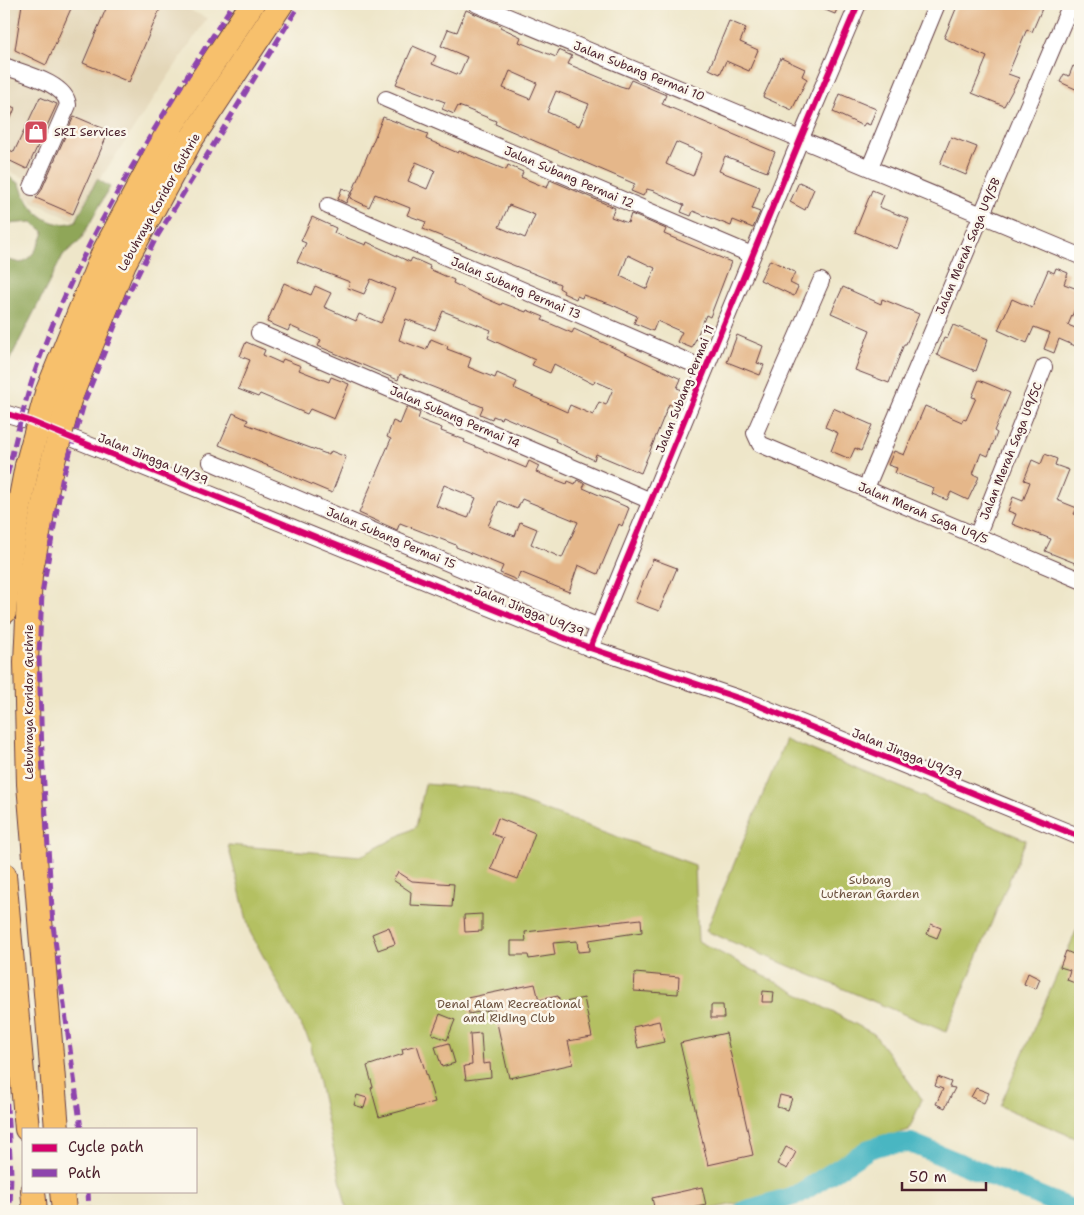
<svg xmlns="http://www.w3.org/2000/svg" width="1084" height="1215" viewBox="0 0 1084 1215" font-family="'Shantell Sans',sans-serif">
<rect width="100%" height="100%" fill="#fbf7ec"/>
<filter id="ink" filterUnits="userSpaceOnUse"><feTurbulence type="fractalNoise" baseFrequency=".02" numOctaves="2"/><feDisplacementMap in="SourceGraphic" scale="10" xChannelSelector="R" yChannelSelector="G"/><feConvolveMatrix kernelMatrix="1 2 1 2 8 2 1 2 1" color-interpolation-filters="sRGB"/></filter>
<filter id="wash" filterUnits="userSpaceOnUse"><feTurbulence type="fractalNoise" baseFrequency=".0096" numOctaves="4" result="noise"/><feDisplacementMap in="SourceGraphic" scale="20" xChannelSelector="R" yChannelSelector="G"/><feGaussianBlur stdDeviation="1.12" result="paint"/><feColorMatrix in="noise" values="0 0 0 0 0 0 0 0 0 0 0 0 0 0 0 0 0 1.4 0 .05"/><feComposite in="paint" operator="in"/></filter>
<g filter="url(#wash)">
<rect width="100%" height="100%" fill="#eee6c9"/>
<!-- built -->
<path fill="#e3d6b7" d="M 10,4 L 175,4 L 207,18 L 73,220 L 33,202 L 26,195 L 29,180 L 4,169 L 4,38 Z"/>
<!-- green -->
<g fill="#b4c062" stroke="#7f7046">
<path d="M 786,739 L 1026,840 L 946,1032 L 706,931 Z"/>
<path d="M 425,784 L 486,789 L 695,865 L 698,941 L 874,1034 L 922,1099 L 909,1130 L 862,1144 L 792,1192 L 701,1211 L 347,1211 L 310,1042 L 250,932 L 228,845 L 361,856 L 416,827 Z"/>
<path d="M 1080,922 L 1080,1140 L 1000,1106 Z"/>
</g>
<!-- forest -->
<path fill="#8fa658" stroke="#6c6242" d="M 4,174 L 20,184 C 27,208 50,232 76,221 L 97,179 L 110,187 L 80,241 L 63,255 L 4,371 L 4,245 L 8,260 L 21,263 C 33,257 40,245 44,232 L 32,222 L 7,224 L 4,204 Z"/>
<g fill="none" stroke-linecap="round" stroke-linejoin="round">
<!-- river -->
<path stroke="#48b6c2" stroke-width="20" d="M 744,1211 L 797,1195 L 869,1149 L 886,1144 L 911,1143 L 1076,1211"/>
</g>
<g id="blocks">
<!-- building -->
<g fill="#e5b78a" fill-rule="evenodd">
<path d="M 22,4 L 73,4 L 46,65 L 15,50 Z"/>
<path d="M 108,4 L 162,4 L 129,82 L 83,63 Z"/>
<path d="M 810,4 L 839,4 L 835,14 Z"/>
<path d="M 958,4 L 1044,4 L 1032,32 L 1027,29 L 1008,74 L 1019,78 L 1004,106 L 972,93 L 987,57 L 944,38 Z"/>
<path d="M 466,10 L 501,25 L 500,27 L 521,37 L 519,42 L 556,57 L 559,50 L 572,56 L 568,64 L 620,86 L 627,88 L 631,80 L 666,95 L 662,104 L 775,152 L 767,172 L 725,156 L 719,171 L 760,187 L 752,209 L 760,212 L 753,228 L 733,220 L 731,226 L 693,211 L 691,216 L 681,212 L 684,205 L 654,191 L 647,189 L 643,196 L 631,191 L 635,184 L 495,124 L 496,121 L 464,108 L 458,106 L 454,114 L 442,109 L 445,102 L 396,84 L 413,46 L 436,56 L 432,64 L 459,75 L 467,57 L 441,46 L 448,29 L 457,32 ZM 510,71 L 537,83 L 530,99 L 503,88 ZM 556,91 L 589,104 L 579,126 L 547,112 ZM 676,142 L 702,153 L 693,176 L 666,164 Z"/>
<path d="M 729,21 L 746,28 L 740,42 L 758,50 L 749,71 L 726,61 L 720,74 L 709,69 Z"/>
<path d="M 781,58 L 805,69 L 802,76 L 807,79 L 792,110 L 763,97 Z"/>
<path d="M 1073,66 L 1080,69 L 1080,91 L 1060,82 L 1064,74 L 1069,76 Z"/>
<path d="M 840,94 L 876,109 L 870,125 L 865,123 L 863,126 L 833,112 Z"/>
<path d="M 40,97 L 57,104 L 27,169 L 4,158 L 4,148 L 14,152 Z"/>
<path d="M 4,103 L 15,108 L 11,118 L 4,115 Z"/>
<path d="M 74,116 L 109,131 L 73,214 L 36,198 L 41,191 Z"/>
<path d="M 383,117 L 428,134 L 426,139 L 458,153 L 459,151 L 506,170 L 508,165 L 523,172 L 521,177 L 547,188 L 550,180 L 576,191 L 615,208 L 611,217 L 628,223 L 631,214 L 666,229 L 664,234 L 731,262 L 710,317 L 706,315 L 692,348 L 677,342 L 682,332 L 657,321 L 653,331 L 634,323 L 637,316 L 610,304 L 583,295 L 582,298 L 577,296 L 576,299 L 563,293 L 564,291 L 559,288 L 560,284 L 423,229 L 426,222 L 407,215 L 410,208 L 375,194 L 369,207 L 350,198 ZM 416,162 L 435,170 L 427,189 L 408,181 ZM 509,205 L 535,215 L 525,238 L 499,227 ZM 628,255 L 655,268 L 647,289 L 620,276 Z"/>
<path d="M 951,137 L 977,147 L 966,175 L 940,164 Z"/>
<path d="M 799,182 L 814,189 L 805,210 L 790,202 Z"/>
<path d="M 342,188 L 351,192 L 346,203 L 338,199 Z"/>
<path d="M 872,190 L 884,195 L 879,207 L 909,219 L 897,249 L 855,232 Z"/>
<path d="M 312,217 L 336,228 L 334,233 L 366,245 L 367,242 L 410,262 L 412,258 L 430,266 L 429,269 L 454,280 L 453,283 L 473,293 L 501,305 L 502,303 L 526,312 L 527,310 L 544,317 L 542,320 L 572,333 L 574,329 L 681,379 L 677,388 L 685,391 L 678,408 L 669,404 L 641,473 L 596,454 L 594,460 L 555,441 L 556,439 L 502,416 L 501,419 L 493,416 L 492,419 L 480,414 L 483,407 L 400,374 L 398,380 L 318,346 L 321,340 L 290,326 L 288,331 L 267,322 L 284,283 L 311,295 L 315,286 L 331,293 L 324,307 L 356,321 L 359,314 L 381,323 L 387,310 L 395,289 L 371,279 L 364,294 L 348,288 L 350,282 L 297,262 L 306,243 L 301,241 ZM 443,311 L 491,330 L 488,338 L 535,360 L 532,365 L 550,373 L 554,364 L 593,384 L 595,381 L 613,389 L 606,405 L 599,402 L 593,415 L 570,405 L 567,412 L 514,388 L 517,382 L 497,373 L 495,378 L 468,367 L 471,358 L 447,349 L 448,346 L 431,339 L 426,350 L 399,340 L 406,319 L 435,330 Z"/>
<path d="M 770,260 L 795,272 L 790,283 L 798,287 L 794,296 L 760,280 Z"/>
<path d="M 1056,268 L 1068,273 L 1064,284 L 1080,290 L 1080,297 L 1068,325 L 1080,330 L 1080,348 L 1059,339 L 1054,353 L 1044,349 L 1050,333 L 1034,327 L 1027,343 L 998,330 L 1012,299 L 1032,308 L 1048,270 L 1054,273 Z"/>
<path d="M 843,287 L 881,304 L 882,299 L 919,314 L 906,344 L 904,344 L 889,383 L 855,370 L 870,330 L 831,313 Z"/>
<path d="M 953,325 L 988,339 L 976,371 L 937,355 L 944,338 L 947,339 Z"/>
<path d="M 737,335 L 763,346 L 757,363 L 764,365 L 760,375 L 727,362 Z"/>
<path d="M 246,342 L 265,350 L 263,355 L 281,363 L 283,359 L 301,366 L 299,370 L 329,382 L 331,377 L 349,384 L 334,419 L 310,409 L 307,414 L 260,394 L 258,397 L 238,389 L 250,360 L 240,356 Z"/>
<path d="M 979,380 L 1010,393 L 994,431 L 997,433 L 988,456 L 981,453 L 973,474 L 979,477 L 968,500 L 951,492 L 947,500 L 932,494 L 934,488 L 895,473 L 897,468 L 888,465 L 894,451 L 904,455 L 925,406 L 962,422 L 963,419 L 966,420 L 976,398 L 972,397 Z"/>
<path d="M 407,407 L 420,413 L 418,419 L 442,428 L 441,431 L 465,440 L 464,442 L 526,468 L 529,461 L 539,466 L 536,472 L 567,484 L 568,481 L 575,484 L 577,480 L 585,484 L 583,488 L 629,508 L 622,526 L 619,524 L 598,574 L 578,565 L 569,592 L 520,572 L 517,580 L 500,573 L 503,566 L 456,547 L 456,545 L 400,523 L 397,530 L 359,513 L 391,439 L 387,437 L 393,421 L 400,424 ZM 444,485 L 476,498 L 468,518 L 436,506 ZM 522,499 L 578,522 L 562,558 L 531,544 L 537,529 L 520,522 L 515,536 L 488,526 L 499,501 L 517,509 Z"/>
<path d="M 833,408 L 872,425 L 861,451 L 855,448 L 850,459 L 831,451 L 838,433 L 825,427 Z"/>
<path d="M 233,413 L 248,420 L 246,424 L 329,455 L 331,451 L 346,457 L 332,493 L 219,445 Z"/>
<path d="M 1045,454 L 1057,459 L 1055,465 L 1069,470 L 1057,500 L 1077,508 L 1074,514 L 1080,516 L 1080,565 L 1045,551 L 1051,539 L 1012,524 L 1016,514 L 1008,511 L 1013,497 L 1023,501 L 1030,482 L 1024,480 L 1032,460 L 1041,464 Z"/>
<path d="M 653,559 L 677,568 L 659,611 L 635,602 Z"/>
<path d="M 498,818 L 535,833 L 518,879 L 491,869 L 503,838 L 492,834 Z"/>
<path d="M 398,872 L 412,881 L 454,884 L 452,907 L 410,905 L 411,892 L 393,880 Z"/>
<path d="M 482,914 L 482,931 L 465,932 L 464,915 Z"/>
<path d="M 641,919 L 642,932 L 589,940 L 590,951 L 578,952 L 577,941 L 553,943 L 555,955 L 529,959 L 528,955 L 511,955 L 511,941 L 526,941 L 525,932 Z"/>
<path d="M 931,924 L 941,928 L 937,938 L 927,934 Z"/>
<path d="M 389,927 L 395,944 L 378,950 L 372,934 Z"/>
<path d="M 1066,951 L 1080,957 L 1080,985 L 1067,980 L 1070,970 L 1060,967 Z"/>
<path d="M 635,973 L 679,977 L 678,994 L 634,991 Z"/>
<path d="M 1028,973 L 1040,979 L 1036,989 L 1024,984 Z"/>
<path d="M 535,984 L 539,1000 L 558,996 L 560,1003 L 584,998 L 592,1037 L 568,1041 L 573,1064 L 509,1078 L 494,1009 L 469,1014 L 467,998 Z"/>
<path d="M 763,991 L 774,992 L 773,1002 L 762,1002 Z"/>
<path d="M 711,1005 L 723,1005 L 724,1018 L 711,1018 Z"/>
<path d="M 440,1014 L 455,1020 L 447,1040 L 432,1034 Z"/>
<path d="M 659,1021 L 664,1042 L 638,1048 L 633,1027 Z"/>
<path d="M 481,1033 L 483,1064 L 490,1063 L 491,1077 L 466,1080 L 464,1066 L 472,1065 L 470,1034 Z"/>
<path d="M 726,1033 L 753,1155 L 708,1165 L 680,1043 Z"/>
<path d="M 449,1043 L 455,1063 L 442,1067 L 435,1047 Z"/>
<path d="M 417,1045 L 435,1102 L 379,1117 L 371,1088 L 373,1087 L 367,1066 L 403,1054 L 402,1049 Z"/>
<path d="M 938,1077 L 951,1082 L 949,1087 L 955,1088 L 945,1108 L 936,1104 L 943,1089 L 935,1086 Z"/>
<path d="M 976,1088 L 989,1093 L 984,1103 L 971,1097 Z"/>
<path d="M 357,1095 L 367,1098 L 364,1108 L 354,1105 Z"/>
<path d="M 780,1095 L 792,1098 L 788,1110 L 777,1107 Z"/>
<path d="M 786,1147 L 796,1152 L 787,1169 L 777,1164 Z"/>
<path d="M 702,1187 L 706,1205 L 677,1211 L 655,1211 L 652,1198 Z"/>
</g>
</g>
</g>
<g filter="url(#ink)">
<use href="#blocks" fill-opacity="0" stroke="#633d43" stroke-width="1"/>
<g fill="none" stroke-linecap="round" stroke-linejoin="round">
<!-- minor casing -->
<g stroke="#633d43" stroke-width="18">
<g id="minor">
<path d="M 477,4 L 1080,256"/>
<path d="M 4,66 C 22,73 66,83 68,105 L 32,187"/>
<path d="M 386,99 L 752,255"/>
<path d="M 870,167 L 937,4"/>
<path d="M 328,206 L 705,369"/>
<path d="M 821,281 L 755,433 L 760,444 L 1080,580"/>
<path d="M 259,333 L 651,501"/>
<path d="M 4,413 L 27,420 L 590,648 L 750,702 L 1080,837"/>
<path d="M 211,462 L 599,627"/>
<path d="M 866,488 L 1071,4"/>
<path d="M 977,536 L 1044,367"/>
<path d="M 590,648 L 801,138 L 858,4"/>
</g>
</g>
<!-- highway casing -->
<g stroke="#633d43" stroke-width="26">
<g id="highway">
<path d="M 47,393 L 103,254 L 172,125 L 252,4"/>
<path d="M 69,400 L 124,263 L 190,141 L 281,4"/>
<path d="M 50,473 L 30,575 L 26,662 L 29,784 L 57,1129"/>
<path d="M 4,612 L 9,560 L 27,466"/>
<path d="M 4,875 L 27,1129"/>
<path d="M 33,1191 L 35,1211"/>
<path d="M 62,1191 L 64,1211"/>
</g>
</g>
<!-- minor -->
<use href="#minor" stroke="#fff" stroke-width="16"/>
<!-- highway -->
<use href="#highway" stroke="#f7c06c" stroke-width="24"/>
<!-- highway-bridge casing -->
<g stroke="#633d43" stroke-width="26" stroke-linecap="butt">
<g id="highway-bridge">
<path d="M 27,466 L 47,393"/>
<path d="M 50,473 L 69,400"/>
</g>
</g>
<!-- highway-bridge -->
<use href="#highway-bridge" stroke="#f7c06c" stroke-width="24"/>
<!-- quiet -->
<g stroke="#8e44ad" stroke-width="5" stroke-dasharray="10 5" stroke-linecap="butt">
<path d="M 4,489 C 14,446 24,402 39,360 C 85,232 161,118 233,4"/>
<path d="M 4,1058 L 11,1173 L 10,1211"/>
<path d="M 81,1129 L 53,925 L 42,754 L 39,655 L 42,594 L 62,481 L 85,400 L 127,296 L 156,238 L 300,4"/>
<path d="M 88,1191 L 89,1211"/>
</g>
<!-- cycleway casing -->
<g stroke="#fbf7ec" stroke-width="9">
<g id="cycleway">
<path d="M 4,413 L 27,420 L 590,648 L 750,702 L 1080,837"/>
<path d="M 590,648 L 801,138 L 858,4"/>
</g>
</g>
<!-- cycleway -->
<use href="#cycleway" stroke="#d6006c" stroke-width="6"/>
</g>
</g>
<!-- icons -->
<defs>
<g id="shop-square" transform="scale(1.25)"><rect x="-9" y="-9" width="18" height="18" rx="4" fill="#d1495b" stroke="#fbf7ec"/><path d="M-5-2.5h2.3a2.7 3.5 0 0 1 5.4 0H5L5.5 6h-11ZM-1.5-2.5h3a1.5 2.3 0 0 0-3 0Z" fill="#fff"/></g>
</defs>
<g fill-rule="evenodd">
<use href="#shop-square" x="36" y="132"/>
</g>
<g text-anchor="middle" stroke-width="5" stroke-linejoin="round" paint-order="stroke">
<!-- street labels -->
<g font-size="12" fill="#4a1f2b" stroke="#fbf7ec">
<text transform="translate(639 71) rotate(22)" y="4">Jalan Subang Permai 10</text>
<text transform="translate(569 177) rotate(23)" y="4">Jalan Subang Permai 12</text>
<text transform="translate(159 202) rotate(-61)" y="4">Lebuhraya Koridor Guthrie</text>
<text transform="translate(968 246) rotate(-67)" y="4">Jalan Merah Saga U9/5B</text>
<text transform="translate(516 288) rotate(23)" y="4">Jalan Subang Permai 13</text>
<text transform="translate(685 389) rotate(-68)" y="4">Jalan Subang Permai 11</text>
<text transform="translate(455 417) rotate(23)" y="4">Jalan Subang Permai 14</text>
<text transform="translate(1011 451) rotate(-68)" y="4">Jalan Merah Saga U9/5C</text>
<text transform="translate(153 459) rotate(22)" y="4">Jalan Jingga U9/39</text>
<text transform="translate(923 513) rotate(23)" y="4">Jalan Merah Saga U9/5</text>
<text transform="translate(391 538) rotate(23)" y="4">Jalan Subang Permai 15</text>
<text transform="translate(529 611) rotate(22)" y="4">Jalan Jingga U9/39</text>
<text transform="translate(29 702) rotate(-90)" y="4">Lebuhraya Koridor Guthrie</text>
<text transform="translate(907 754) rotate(22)" y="4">Jalan Jingga U9/39</text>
</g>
<!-- poi labels -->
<g font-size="12" fill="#4a1f2b" stroke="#fbf7ec" text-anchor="start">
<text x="54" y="136">SRI Services</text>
</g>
<!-- park labels -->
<g font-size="12" fill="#6a4f3c" stroke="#fbf7ec">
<text x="870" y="884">Subang<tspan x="870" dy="14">Lutheran Garden</tspan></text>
<text x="509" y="1008">Denai Alam Recreational<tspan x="509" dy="14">and Riding Club</tspan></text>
</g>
</g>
<!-- margin -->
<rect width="1084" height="1215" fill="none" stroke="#fbf7ec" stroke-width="20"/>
<!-- legend -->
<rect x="22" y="1128" width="175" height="65" fill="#fbf7ec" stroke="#b4a19f"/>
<rect x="32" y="1144" width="25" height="8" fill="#d6006c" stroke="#b4a19f"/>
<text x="68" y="1152" font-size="15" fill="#4a1f2b">Cycle path</text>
<rect x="32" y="1169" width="25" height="8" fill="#8e44ad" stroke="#b4a19f"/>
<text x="68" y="1178" font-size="15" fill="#4a1f2b">Path</text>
<!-- scale -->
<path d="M902 1182v8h84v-8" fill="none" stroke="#4a1f2b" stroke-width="2.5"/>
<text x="909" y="1182" font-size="15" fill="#4a1f2b" stroke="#fbf7ec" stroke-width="4" paint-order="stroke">50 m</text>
</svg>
